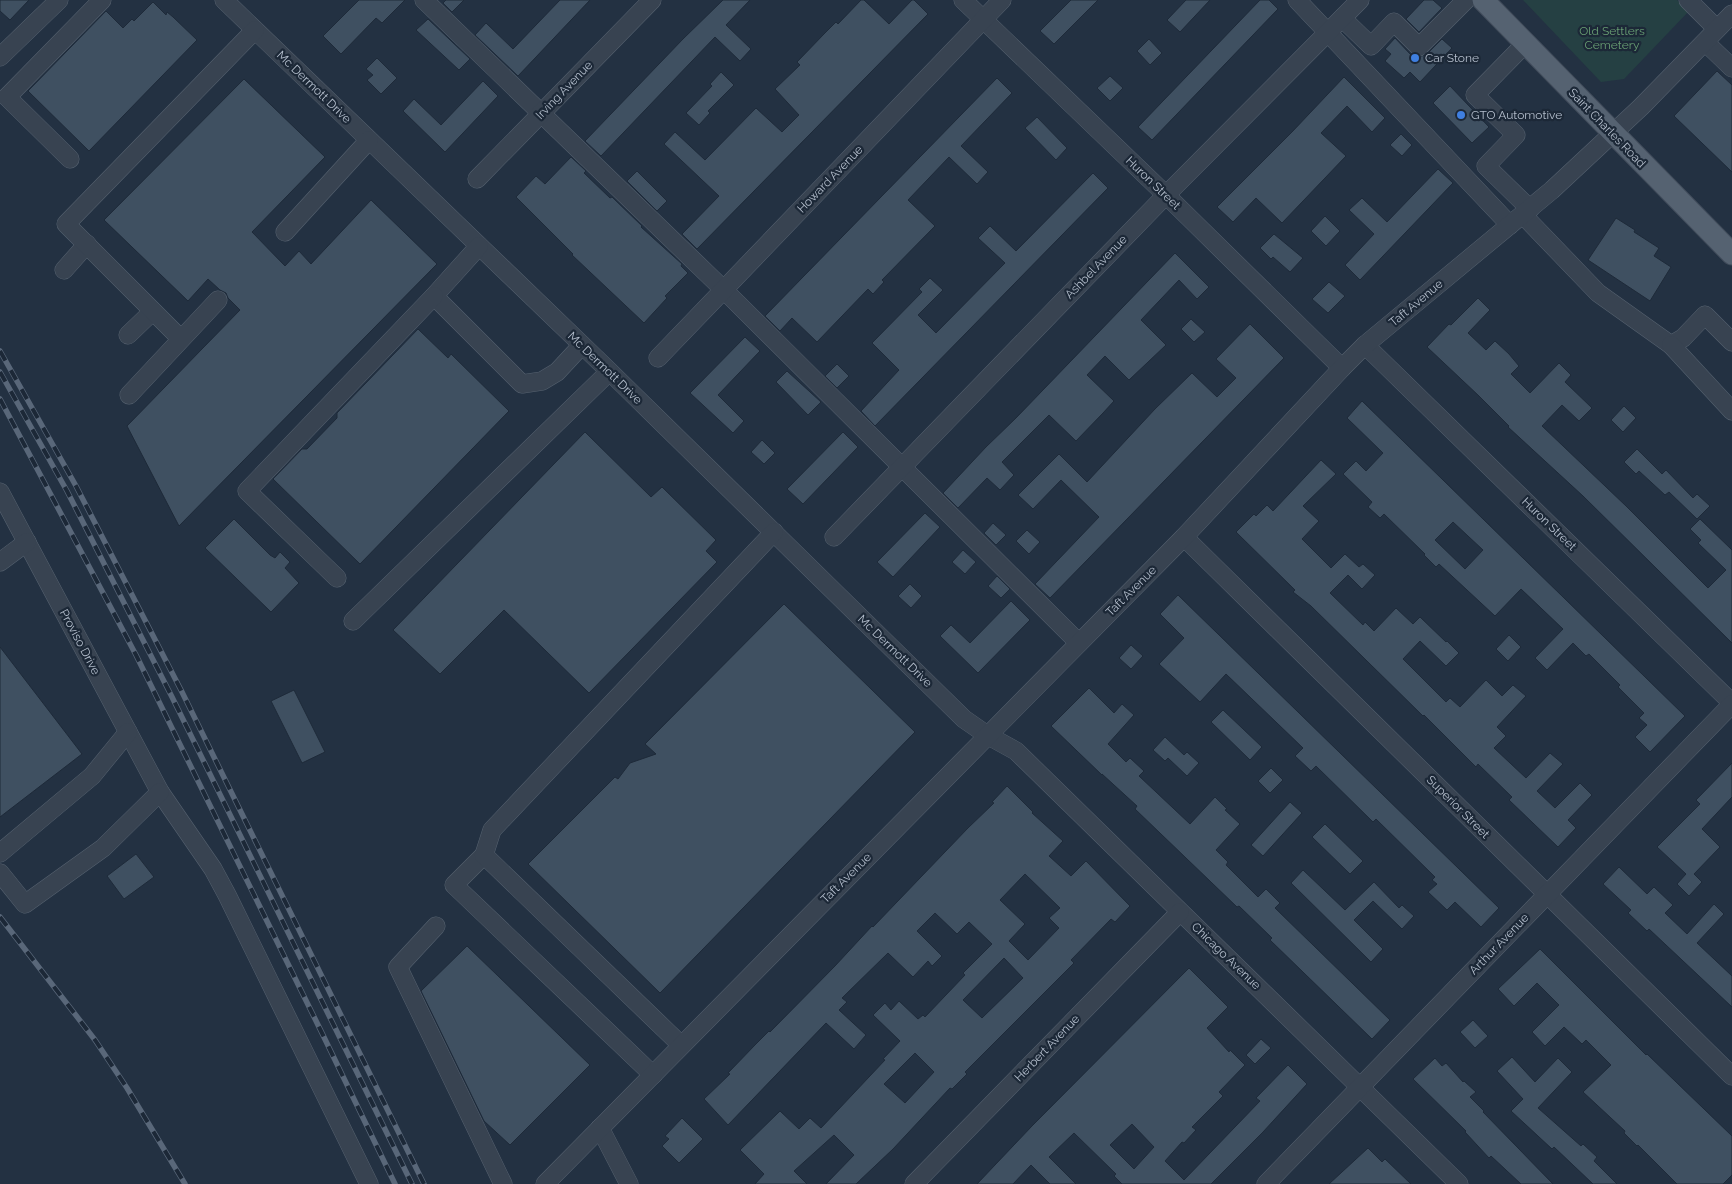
<svg xmlns="http://www.w3.org/2000/svg" width="1732" height="1184" viewBox="0 0 1732 1184" font-family="Raleway,sans-serif">
<rect width="100%" height="100%" fill="#233142"/>
<!-- green -->
<path fill="#254043" d="M 1523,0 L 1677,0 L 1689,11 L 1624,79 L 1601,82 Z"/>
<!-- building -->
<g fill="#3f5061" stroke="#1e2a39" fill-rule="evenodd">
<path d="M 0,0 L 29,0 L 10,20 L 0,11 Z"/>
<path d="M 359,0 L 405,0 L 382,23 L 376,18 L 341,54 L 323,36 Z"/>
<path d="M 446,0 L 464,0 L 452,12 L 443,3 Z"/>
<path d="M 560,0 L 590,0 L 518,76 L 475,35 L 486,23 L 513,49 Z"/>
<path d="M 723,0 L 750,0 L 726,25 L 751,49 L 740,61 L 715,37 L 601,156 L 585,141 L 683,39 Z"/>
<path d="M 861,0 L 864,0 L 889,24 L 912,0 L 914,0 L 928,14 L 697,249 L 682,234 L 719,196 L 664,144 L 675,132 L 705,160 L 756,108 L 782,132 L 799,115 L 775,89 L 800,65 L 797,62 L 824,34 L 836,22 L 838,24 Z"/>
<path d="M 1071,0 L 1098,0 L 1054,44 L 1040,31 Z"/>
<path d="M 1186,0 L 1210,0 L 1180,32 L 1167,20 Z"/>
<path d="M 1260,0 L 1269,0 L 1278,9 L 1152,140 L 1138,127 Z"/>
<path d="M 1424,0 L 1433,0 L 1442,8 L 1419,32 L 1406,19 Z"/>
<path d="M 153,2 L 166,15 L 167,12 L 173,17 L 197,40 L 89,151 L 28,91 L 106,11 L 123,28 L 132,19 L 134,21 Z"/>
<path d="M 428,19 L 470,59 L 459,70 L 416,30 Z"/>
<path d="M 1395,38 L 1411,55 L 1417,57 L 1426,55 L 1442,39 L 1452,48 L 1420,82 L 1410,72 L 1404,78 L 1385,61 L 1391,54 L 1385,49 Z"/>
<path d="M 1149,39 L 1162,53 L 1150,65 L 1137,51 Z"/>
<path d="M 377,58 L 397,78 L 381,94 L 367,80 L 373,75 L 366,69 Z"/>
<path d="M 1717,71 L 1732,85 L 1732,172 L 1674,116 Z"/>
<path d="M 721,72 L 734,85 L 708,111 L 710,113 L 699,125 L 686,113 L 712,86 L 710,84 Z"/>
<path d="M 1110,76 L 1123,88 L 1110,101 L 1097,88 Z"/>
<path d="M 1344,77 L 1385,118 L 1372,132 L 1347,106 L 1321,133 L 1346,156 L 1282,223 L 1256,198 L 1233,222 L 1217,207 L 1292,132 Z"/>
<path d="M 997,78 L 1012,93 L 961,146 L 988,172 L 977,184 L 949,157 L 908,200 L 935,226 L 882,280 L 884,282 L 873,294 L 868,289 L 817,342 L 792,318 L 780,331 L 765,316 Z"/>
<path d="M 244,79 L 325,157 L 252,232 L 285,266 L 299,251 L 311,264 L 371,200 L 437,264 L 179,526 L 127,426 L 240,310 L 228,298 L 226,293 L 220,290 L 208,279 L 188,301 L 104,220 Z"/>
<path d="M 483,81 L 498,96 L 445,152 L 403,111 L 414,99 L 441,125 Z"/>
<path d="M 1450,86 L 1489,127 L 1472,143 L 1433,103 Z"/>
<path d="M 1037,117 L 1067,148 L 1056,160 L 1025,128 Z"/>
<path d="M 1401,134 L 1412,145 L 1402,156 L 1390,145 Z"/>
<path d="M 571,157 L 586,171 L 584,173 L 610,198 L 612,197 L 642,226 L 641,227 L 682,264 L 681,266 L 688,273 L 665,296 L 667,298 L 644,323 L 572,255 L 573,254 L 516,197 L 536,176 L 545,184 Z"/>
<path d="M 1438,169 L 1453,183 L 1360,280 L 1345,265 L 1374,234 L 1349,210 L 1362,198 L 1387,222 Z"/>
<path d="M 637,171 L 667,201 L 657,211 L 627,181 Z"/>
<path d="M 1093,173 L 1108,188 L 875,426 L 861,411 L 899,370 L 872,343 L 922,292 L 919,289 L 930,278 L 943,290 L 918,315 L 936,333 L 1005,263 L 978,238 L 990,226 L 1016,251 Z"/>
<path d="M 1325,216 L 1340,231 L 1326,246 L 1311,231 Z"/>
<path d="M 1616,218 L 1635,230 L 1634,232 L 1659,248 L 1654,256 L 1671,267 L 1650,301 L 1588,260 Z"/>
<path d="M 1274,234 L 1303,258 L 1290,272 L 1273,257 L 1271,259 L 1260,248 Z"/>
<path d="M 1175,253 L 1209,287 L 1197,299 L 1179,280 L 1141,320 L 1166,345 L 1129,380 L 1105,356 L 1087,375 L 1114,401 L 1103,413 L 1076,441 L 1049,415 L 1002,462 L 1014,475 L 1000,490 L 987,478 L 958,508 L 943,493 L 986,447 L 1016,418 Z"/>
<path d="M 1329,282 L 1345,296 L 1328,313 L 1312,299 Z"/>
<path d="M 1478,298 L 1490,310 L 1468,333 L 1486,350 L 1495,341 L 1509,354 L 1519,366 L 1511,374 L 1530,393 L 1559,363 L 1571,375 L 1565,382 L 1592,408 L 1579,421 L 1562,405 L 1542,426 L 1626,506 L 1708,588 L 1726,570 L 1698,543 L 1701,540 L 1690,529 L 1700,519 L 1732,550 L 1732,643 L 1583,496 L 1508,427 L 1509,426 L 1479,396 L 1427,347 L 1449,324 L 1451,325 Z"/>
<path d="M 1191,319 L 1205,332 L 1194,342 L 1181,329 Z"/>
<path d="M 1250,324 L 1284,358 L 1050,598 L 1035,584 L 1099,517 L 1061,480 L 1033,509 L 1018,495 L 1059,454 L 1087,482 L 1155,409 L 1192,373 L 1217,397 L 1236,378 L 1216,359 Z"/>
<path d="M 418,329 L 448,358 L 451,354 L 509,411 L 360,564 L 273,479 L 302,449 L 307,449 L 337,418 L 337,413 Z"/>
<path d="M 745,337 L 760,351 L 718,395 L 744,421 L 733,433 L 690,393 Z"/>
<path d="M 837,364 L 849,376 L 837,388 L 825,376 Z"/>
<path d="M 787,371 L 821,402 L 808,415 L 776,382 Z"/>
<path d="M 1362,401 L 1685,716 L 1650,752 L 1635,737 L 1647,725 L 1639,718 L 1644,713 L 1618,687 L 1620,685 L 1589,654 L 1586,656 L 1573,643 L 1547,670 L 1535,658 L 1563,629 L 1521,589 L 1495,616 L 1439,564 L 1436,567 L 1424,555 L 1425,554 L 1384,514 L 1380,518 L 1368,507 L 1372,502 L 1343,474 L 1356,461 L 1366,471 L 1383,453 L 1347,418 ZM 1453,522 L 1483,550 L 1465,569 L 1435,540 Z"/>
<path d="M 1624,406 L 1636,418 L 1623,432 L 1611,420 Z"/>
<path d="M 585,432 L 651,497 L 662,487 L 716,540 L 706,551 L 717,562 L 589,693 L 504,610 L 440,674 L 393,630 Z"/>
<path d="M 843,432 L 858,447 L 803,504 L 787,489 Z"/>
<path d="M 762,440 L 775,453 L 764,464 L 751,452 Z"/>
<path d="M 1637,449 L 1662,474 L 1666,470 L 1693,498 L 1697,494 L 1710,506 L 1697,519 L 1669,492 L 1665,495 L 1639,471 L 1636,474 L 1624,462 Z"/>
<path d="M 1321,460 L 1336,474 L 1303,506 L 1319,521 L 1302,539 L 1331,568 L 1345,554 L 1359,567 L 1363,564 L 1375,575 L 1362,589 L 1348,575 L 1330,593 L 1363,625 L 1365,622 L 1374,631 L 1396,608 L 1413,624 L 1420,617 L 1446,642 L 1447,641 L 1459,653 L 1446,666 L 1420,641 L 1403,659 L 1446,702 L 1450,698 L 1460,707 L 1486,680 L 1502,696 L 1513,685 L 1526,696 L 1497,727 L 1506,736 L 1494,748 L 1526,778 L 1550,753 L 1563,764 L 1537,791 L 1555,808 L 1580,783 L 1592,795 L 1568,820 L 1576,828 L 1558,847 L 1509,800 L 1512,797 L 1478,764 L 1476,767 L 1424,715 L 1423,716 L 1311,606 L 1293,592 L 1295,590 L 1236,532 L 1254,514 L 1256,516 L 1267,505 L 1273,511 Z"/>
<path d="M 925,513 L 940,527 L 893,577 L 877,562 Z"/>
<path d="M 234,519 L 270,555 L 275,558 L 280,552 L 290,562 L 285,568 L 299,583 L 271,612 L 205,548 Z"/>
<path d="M 993,523 L 1006,535 L 996,545 L 984,533 Z"/>
<path d="M 1027,530 L 1040,542 L 1029,554 L 1016,541 Z"/>
<path d="M 963,550 L 976,562 L 965,574 L 952,562 Z"/>
<path d="M 997,576 L 1010,589 L 1001,598 L 988,586 Z"/>
<path d="M 910,584 L 922,596 L 911,608 L 898,596 Z"/>
<path d="M 1178,595 L 1499,908 L 1481,927 L 1455,902 L 1447,910 L 1428,892 L 1437,884 L 1432,880 L 1435,877 L 1376,819 L 1373,822 L 1316,766 L 1311,771 L 1295,756 L 1303,748 L 1226,674 L 1200,702 L 1159,664 L 1184,638 L 1160,614 Z"/>
<path d="M 1011,601 L 1030,620 L 978,673 L 940,636 L 951,625 L 970,643 Z"/>
<path d="M 784,604 L 915,732 L 660,993 L 528,864 L 615,777 L 618,779 L 630,763 L 656,754 L 645,744 Z"/>
<path d="M 1509,635 L 1521,647 L 1508,661 L 1496,649 Z"/>
<path d="M 1131,645 L 1143,656 L 1131,669 L 1119,658 Z"/>
<path d="M 0,647 L 82,754 L 0,817 Z"/>
<path d="M 1089,688 L 1114,713 L 1122,704 L 1134,715 L 1108,744 L 1126,762 L 1130,758 L 1144,771 L 1139,776 L 1190,824 L 1215,797 L 1227,809 L 1225,810 L 1240,824 L 1216,850 L 1228,862 L 1226,865 L 1258,897 L 1266,889 L 1280,903 L 1275,908 L 1390,1020 L 1372,1039 L 1270,940 L 1272,938 L 1239,906 L 1237,907 L 1135,809 L 1137,806 L 1102,774 L 1102,775 L 1051,726 Z"/>
<path d="M 294,690 L 325,752 L 302,763 L 271,701 Z"/>
<path d="M 1223,710 L 1262,747 L 1250,760 L 1211,722 Z"/>
<path d="M 1165,737 L 1184,755 L 1187,752 L 1199,763 L 1187,776 L 1168,758 L 1165,761 L 1153,750 Z"/>
<path d="M 1732,763 L 1732,797 L 1702,829 L 1720,847 L 1694,874 L 1702,882 L 1689,896 L 1677,884 L 1686,874 L 1657,847 L 1700,804 L 1696,800 Z"/>
<path d="M 1271,768 L 1283,780 L 1270,793 L 1258,781 Z"/>
<path d="M 1007,786 L 1033,812 L 1032,813 L 1063,841 L 1049,856 L 1071,876 L 1086,861 L 1130,906 L 1115,922 L 1111,919 L 1071,960 L 1074,963 L 965,1072 L 967,1074 L 952,1089 L 950,1088 L 893,1149 L 856,1184 L 826,1184 L 854,1155 L 834,1135 L 794,1171 L 807,1184 L 755,1184 L 764,1174 L 740,1150 L 780,1111 L 799,1129 L 810,1118 L 821,1128 L 885,1060 L 883,1059 L 900,1041 L 873,1015 L 885,1003 L 891,1010 L 899,1001 L 918,1019 L 923,1015 L 925,1017 L 965,975 L 963,973 L 992,944 L 969,922 L 957,934 L 935,913 L 917,931 L 942,956 L 932,966 L 928,961 L 913,977 L 888,953 L 842,998 L 847,1002 L 839,1010 L 866,1035 L 854,1049 L 826,1023 L 728,1125 L 704,1099 L 730,1074 L 728,1073 L 755,1045 L 769,1031 L 770,1032 L 835,966 L 872,926 L 873,927 L 968,828 L 994,803 L 992,802 ZM 1025,874 L 1060,908 L 1049,918 L 1059,928 L 1028,960 L 1009,941 L 1025,924 L 1000,900 ZM 1004,958 L 1023,978 L 982,1018 L 963,1000 ZM 915,1053 L 934,1072 L 905,1103 L 884,1084 Z"/>
<path d="M 1290,802 L 1302,813 L 1263,856 L 1251,845 Z"/>
<path d="M 1325,824 L 1363,861 L 1350,874 L 1312,837 Z"/>
<path d="M 136,854 L 154,877 L 124,899 L 107,876 Z"/>
<path d="M 1619,867 L 1647,894 L 1654,887 L 1673,905 L 1665,913 L 1687,934 L 1714,904 L 1724,914 L 1697,943 L 1732,976 L 1732,1007 L 1649,929 L 1647,931 L 1628,913 L 1631,910 L 1603,884 Z"/>
<path d="M 1303,870 L 1345,910 L 1374,882 L 1399,908 L 1402,905 L 1414,916 L 1402,929 L 1373,901 L 1354,920 L 1383,949 L 1371,962 L 1291,883 Z"/>
<path d="M 467,946 L 590,1065 L 510,1145 L 484,1121 L 421,991 Z"/>
<path d="M 1540,949 L 1646,1055 L 1647,1054 L 1732,1136 L 1732,1175 L 1723,1184 L 1677,1184 L 1638,1145 L 1637,1146 L 1624,1133 L 1625,1131 L 1583,1092 L 1611,1065 L 1586,1040 L 1582,1044 L 1564,1027 L 1545,1046 L 1532,1032 L 1559,1005 L 1537,983 L 1514,1006 L 1498,989 Z"/>
<path d="M 1189,968 L 1228,1007 L 1207,1028 L 1229,1052 L 1230,1050 L 1245,1065 L 1219,1092 L 1223,1096 L 1192,1127 L 1196,1130 L 1184,1143 L 1182,1142 L 1165,1161 L 1184,1180 L 1260,1101 L 1256,1098 L 1288,1065 L 1307,1084 L 1263,1132 L 1211,1184 L 1122,1184 L 1114,1176 L 1116,1174 L 1074,1133 L 1049,1157 L 1076,1184 L 1050,1184 L 1031,1165 L 1013,1184 L 977,1184 L 1032,1126 ZM 1132,1124 L 1154,1147 L 1134,1169 L 1110,1145 Z"/>
<path d="M 1473,1020 L 1488,1036 L 1475,1048 L 1460,1032 Z"/>
<path d="M 1261,1039 L 1271,1048 L 1255,1064 L 1246,1055 Z"/>
<path d="M 1512,1057 L 1535,1082 L 1558,1058 L 1572,1072 L 1538,1108 L 1581,1146 L 1583,1144 L 1597,1157 L 1594,1161 L 1617,1184 L 1593,1184 L 1554,1147 L 1552,1149 L 1511,1111 L 1523,1099 L 1497,1071 Z"/>
<path d="M 1435,1058 L 1442,1066 L 1446,1063 L 1463,1082 L 1464,1081 L 1476,1092 L 1470,1097 L 1484,1111 L 1483,1112 L 1553,1184 L 1521,1184 L 1491,1156 L 1489,1158 L 1465,1132 L 1466,1131 L 1413,1079 Z"/>
<path d="M 682,1118 L 703,1139 L 679,1163 L 662,1146 L 669,1139 L 665,1136 Z"/>
<path d="M 1368,1148 L 1382,1162 L 1385,1159 L 1411,1184 L 1329,1184 Z"/>
</g>
<g fill="none" stroke-linecap="round" stroke-linejoin="round">
<!-- minor casing -->
<g stroke="#55616f" stroke-width="19">
<g id="minor">
<path d="M 224,0 L 605,367 L 964,719 L 987,735 L 1016,751 L 1459,1184"/>
<path d="M 424,0 L 724,290 L 1079,643"/>
<path d="M 963,0 L 1166,195 L 1342,368"/>
<path d="M 1297,0 L 1510,225"/>
<path d="M 1688,0 L 1717,29"/>
<path d="M 1342,18 L 1371,46 L 1394,22 L 1419,47 L 1466,0"/>
<path d="M 1705,42 L 1732,68"/>
<path d="M 1525,44 L 1475,95 L 1516,135 L 1486,166 L 1530,209"/>
<path d="M 0,57 L 59,0"/>
<path d="M 70,159 L 7,97 L 102,0"/>
<path d="M 477,179 L 652,0"/>
<path d="M 1523,215 L 1598,293 L 1671,345 L 1683,338 L 1705,315 L 1732,342"/>
<path d="M 285,232 L 369,140"/>
<path d="M 479,246 L 434,296 L 522,384 L 542,381 L 557,372 L 582,345"/>
<path d="M 64,270 L 87,244"/>
<path d="M 128,335 L 153,311"/>
<path d="M 181,339 L 66,224 L 255,30"/>
<path d="M 1365,345 L 1732,703"/>
<path d="M 1671,345 L 1732,411"/>
<path d="M 658,358 L 1002,0"/>
<path d="M 129,395 L 218,300"/>
<path d="M 0,492 L 160,792 L 213,869 L 227,895 L 369,1184"/>
<path d="M 834,537 L 1166,195 L 1360,0"/>
<path d="M 1184,537 L 1732,1076"/>
<path d="M 0,562 L 27,542"/>
<path d="M 337,578 L 247,491 L 434,296"/>
<path d="M 353,621 L 609,372"/>
<path d="M 0,853 L 92,776 L 128,732"/>
<path d="M 484,855 L 454,885 L 653,1075"/>
<path d="M 0,873 L 25,904 L 103,848 L 160,792"/>
<path d="M 436,926 L 398,967 L 503,1184"/>
<path d="M 681,1045 L 484,855 L 492,830 L 774,532"/>
<path d="M 600,1128 L 629,1184"/>
<path d="M 545,1184 L 1184,537 L 1342,368 L 1365,345 L 1552,190 L 1641,107 L 1732,14"/>
<path d="M 914,1184 L 1180,912"/>
<path d="M 1266,1184 L 1732,704"/>
</g>
</g>
<!-- major casing -->
<g stroke="#414c5b" stroke-width="23">
<path id="major" d="M 1483,0 L 1732,254"/>
</g>
<!-- minor -->
<use href="#minor" stroke="#384351" stroke-width="18"/>
<!-- major -->
<use href="#major" stroke="#556271" stroke-width="21"/>
<!-- rail casing -->
<g stroke="#596779" stroke-width="5.5">
<g id="rail">
<path d="M 0,351 L 76,486 L 182,692 L 424,1184"/>
<path d="M 0,372 L 67,491 L 172,697 L 412,1184"/>
<path d="M 0,399 L 136,655 L 321,1031 L 395,1184"/>
<path d="M 0,917 L 95,1040 L 127,1088 L 185,1184"/>
</g>
</g>
<!-- rail -->
<use href="#rail" stroke="#1c2837" stroke-width="4" stroke-dasharray="11" stroke-linecap="butt"/>
</g>
<!-- markers -->
<g fill="#3f7fe0" stroke="#1c2837" stroke-width="2">
<circle cx="1415" cy="58" r="5"/>
<circle cx="1461" cy="115" r="5"/>
</g>
<g text-anchor="middle" stroke-width="4.5" stroke-linejoin="round" paint-order="stroke">
<!-- park labels -->
<g font-size="12" fill="#699f73" stroke="#1c2837">
<text x="1612" y="35">Old Settlers<tspan x="1612" dy="14">Cemetery</tspan></text>
</g>
<!-- poi labels -->
<g font-size="12" fill="#b4becc" stroke="#1c2837" text-anchor="start">
<text x="1425" y="62">Car Stone</text>
<text x="1471" y="119">GTO Automotive</text>
</g>
<!-- street labels -->
<g font-size="12" fill="#b4becc" stroke="#1c2837">
<text transform="translate(314 87) rotate(44)" y="4">Mc Dermott Drive</text>
<text transform="translate(564 90) rotate(-46)" y="4">Irving Avenue</text>
<text transform="translate(1607 128) rotate(46)" y="4">Saint Charles Road</text>
<text transform="translate(830 179) rotate(-46)" y="4">Howard Avenue</text>
<text transform="translate(1153 183) rotate(44)" y="4">Huron Street</text>
<text transform="translate(1096 267) rotate(-46)" y="4">Ashbel Avenue</text>
<text transform="translate(1416 303) rotate(-40)" y="4">Taft Avenue</text>
<text transform="translate(605 368) rotate(44)" y="4">Mc Dermott Drive</text>
<text transform="translate(1549 524) rotate(44)" y="4">Huron Street</text>
<text transform="translate(1131 591) rotate(-45)" y="4">Taft Avenue</text>
<text transform="translate(80 642) rotate(62)" y="4">Proviso Drive</text>
<text transform="translate(895 651) rotate(44)" y="4">Mc Dermott Drive</text>
<text transform="translate(1458 807) rotate(45)" y="4">Superior Street</text>
<text transform="translate(846 878) rotate(-45)" y="4">Taft Avenue</text>
<text transform="translate(1499 944) rotate(-46)" y="4">Arthur Avenue</text>
<text transform="translate(1226 956) rotate(44)" y="4">Chicago Avenue</text>
<text transform="translate(1047 1048) rotate(-46)" y="4">Herbert Avenue</text>
</g>
</g>
</svg>
